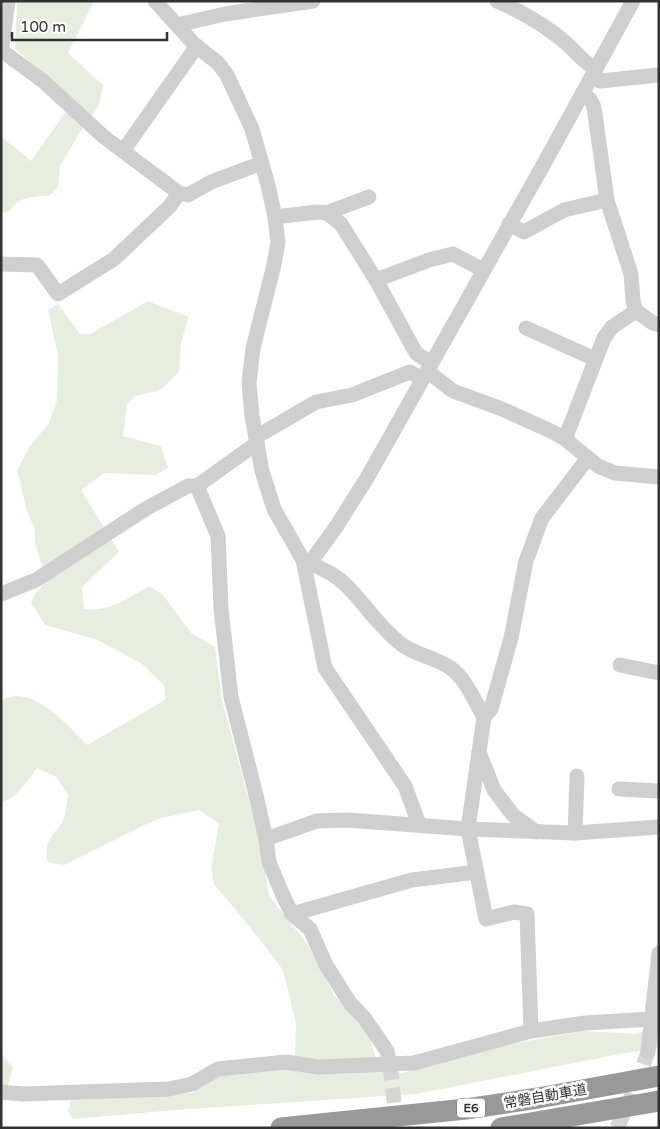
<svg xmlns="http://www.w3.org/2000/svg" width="660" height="1129" viewBox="0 0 660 1129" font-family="'Varela Round','Noto Sans JP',sans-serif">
<rect width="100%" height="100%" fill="#fff"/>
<!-- green -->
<g fill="#e7eee0">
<path d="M 17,1 L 94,1 L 68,53 L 103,85 L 99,105 L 79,134 L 60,166 L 58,187 L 49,196 C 38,196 27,196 18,202 C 9,208 14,211 1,213 L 1,136 L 31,161 L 65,113 L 70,100 L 15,48 Z"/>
<path d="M 148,301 L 189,317 L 181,342 L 179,372 L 166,385 L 157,391 L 135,396 L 127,405 L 123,436 L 161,446 L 168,468 L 155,475 L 104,473 L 81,490 L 119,552 L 82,587 L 84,609 C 112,612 126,598 150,586 L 163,595 L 191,633 L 215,647 L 222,700 L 261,845 L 269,896 L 308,945 L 334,995 L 369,1036 L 380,1070 L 402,1073 L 494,1047 L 583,1031 L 637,1034 L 659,1021 L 659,1048 L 620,1054 L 416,1094 L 175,1110 L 73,1119 L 68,1111 L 72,1095 L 192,1093 L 222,1072 L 286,1066 L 295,1054 L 296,1024 L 283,970 L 254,932 L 214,884 L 211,867 L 219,824 L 199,810 L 157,819 L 64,865 L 48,862 C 41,838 60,832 65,815 C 66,808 67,801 68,795 L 56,777 L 37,768 C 27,781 18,797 1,803 L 1,701 C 29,681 69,726 87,745 L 165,700 L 165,686 L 141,663 L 95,639 L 45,625 L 31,603 L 34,595 L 47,581 L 35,544 L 35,531 L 27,511 L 17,470 L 30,446 L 49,423 L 57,400 L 58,355 L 48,310 L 58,304 L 80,334 L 90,334 Z"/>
<path d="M 1,1052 L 13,1068 L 1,1109 Z"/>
</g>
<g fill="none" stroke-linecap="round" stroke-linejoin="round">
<!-- minor-tunnel -->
<g stroke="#d6d6d6" stroke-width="15" stroke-dasharray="15 8" stroke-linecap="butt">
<path d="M 390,1065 L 397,1128"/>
<path d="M 617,1128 L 629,1103 L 648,1052"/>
</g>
<!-- minor -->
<g stroke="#cfcfcf" stroke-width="15">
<path d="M 155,1 L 195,45 L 218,63 L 227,75 L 252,129 L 268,185 L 275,217 L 278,243 L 273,269 L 253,348 L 249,383 L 252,416 L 262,471 L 274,509 L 303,560 L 325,668 L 405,786 L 419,824"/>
<path d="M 497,1 C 519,10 548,27 567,44 C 577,53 584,62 596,70"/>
<path d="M 177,25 L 225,14 L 313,1"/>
<path d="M 2,51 L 43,81 L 104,137 L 179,193 L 188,195 L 211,182 L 262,163"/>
<path d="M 1,53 L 8,1"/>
<path d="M 592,77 L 600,81 L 659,75"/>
<path d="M 582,94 L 590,99 L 594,107 L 607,200 L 631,274 L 633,301 L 636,311 L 653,323 L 659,325"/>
<path d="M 123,151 L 197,46"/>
<path d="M 326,213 L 369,197"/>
<path d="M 275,217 L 317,212 L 327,213 L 341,224 L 376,280 L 416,353 L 431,363"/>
<path d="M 509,224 L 524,232 L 564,210 L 607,200"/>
<path d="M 1,264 L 37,265 L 58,294 L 114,259 L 170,206 L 179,193"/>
<path d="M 376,280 L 429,260 L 453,254 L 483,270"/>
<path d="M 526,328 L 595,359"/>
<path d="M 427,371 L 453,391 L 502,409 L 553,432 L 565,439 L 598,466 L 615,473 L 659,477"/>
<path d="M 256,437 L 316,402 L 352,395 L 410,372 L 422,379"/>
<path d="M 565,439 L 604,338 L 612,327 L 636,311"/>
<path d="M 197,486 L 218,536 L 221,609 L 231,697 L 255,791 L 266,839 L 269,862 L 281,891 L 292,914 L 310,929 L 326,965 L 350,1003 L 365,1019 L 387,1051 L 390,1065"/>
<path d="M 303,560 C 318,567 334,573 346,585 C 365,604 379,627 401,644 C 415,655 434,657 449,667 C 466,678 474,700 484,717"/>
<path d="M 310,563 L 336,527 L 367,478 L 546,160 L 633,1"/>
<path d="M 1,594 L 36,580 L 147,508 L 188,486 L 197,486 L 257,443"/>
<path d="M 620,665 L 659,673"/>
<path d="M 479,752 L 494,790 L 513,815 L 536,832"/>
<path d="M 619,789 L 659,791"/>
<path d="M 575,833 L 577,776"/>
<path d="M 266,839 L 317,821 L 347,820 L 468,829 L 575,833 L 659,827"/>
<path d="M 292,914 L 412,880 L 477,872"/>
<path d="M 531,1031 L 527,914 L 514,912 L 486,919 L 468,829 L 484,717 L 491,709 L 511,638 L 526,561 L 542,518 L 588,458"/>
<path d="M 648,1052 L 659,953"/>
<path d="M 1,1092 L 23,1094 L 169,1089 L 192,1084 L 218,1069 L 286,1062 L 318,1067 L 414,1063 L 531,1031 L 585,1023 L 652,1019"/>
</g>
<!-- highway -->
<g stroke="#999" stroke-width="21">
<path d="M 281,1128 L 466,1109 L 538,1098 L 659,1076"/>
<path d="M 501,1128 L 659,1101"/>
</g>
</g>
<g text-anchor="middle" stroke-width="5" stroke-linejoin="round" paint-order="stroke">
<!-- shield labels -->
<rect fill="#fff" stroke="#707070" stroke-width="1" x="457" y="1098.5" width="28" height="19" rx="4"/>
<g font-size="12" font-weight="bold" fill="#323232">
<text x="471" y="1112">E6</text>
</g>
<!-- street labels -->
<g font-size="14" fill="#323232" stroke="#fff">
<text transform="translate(545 1096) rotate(-10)" y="5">常磐自動車道</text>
</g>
</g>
<!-- border -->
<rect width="660" height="1129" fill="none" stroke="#323232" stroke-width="5"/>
<!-- scale -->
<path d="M12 32v8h155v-8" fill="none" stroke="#323232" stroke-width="2.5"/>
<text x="20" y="32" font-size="15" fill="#323232" stroke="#ffffff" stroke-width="4" paint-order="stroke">100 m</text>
</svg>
